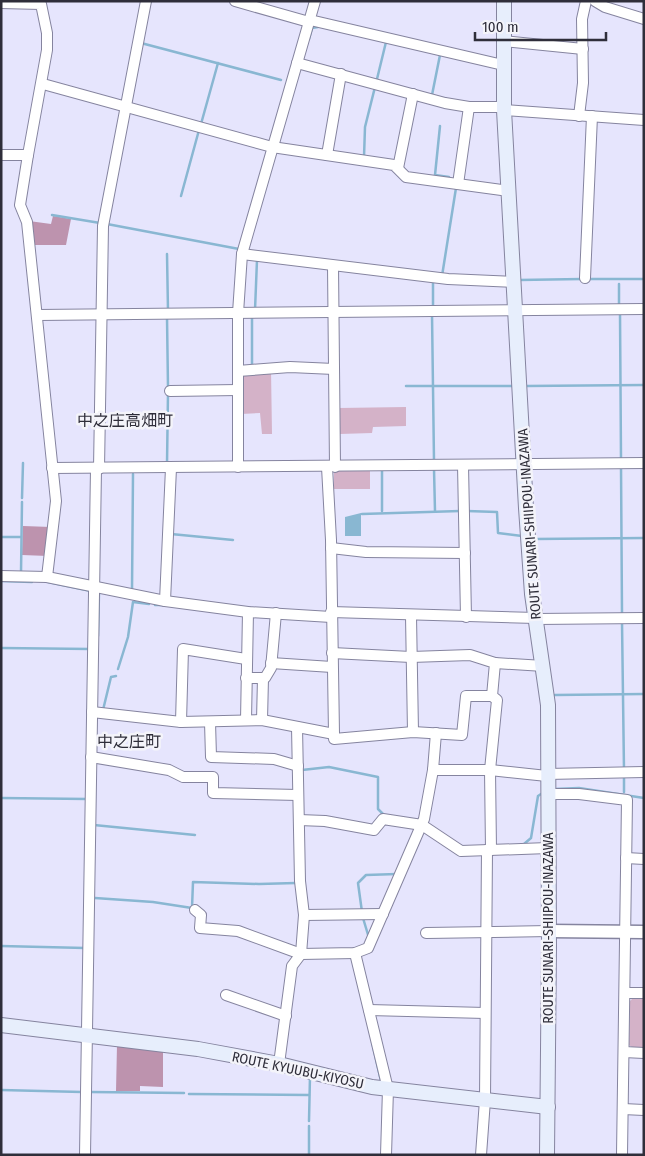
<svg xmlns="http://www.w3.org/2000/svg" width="645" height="1156" viewBox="0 0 645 1156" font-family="'Fira Sans Condensed','Noto Sans JP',sans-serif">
<rect width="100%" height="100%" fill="#e6e5fd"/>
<!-- green -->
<g fill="#d4b2c8">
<path d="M 271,370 L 272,434 L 262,434 L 260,413 L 241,414 L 241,373 Z"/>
<path d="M 406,407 L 406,426 L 373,427 L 372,433 L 340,434 L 339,408 Z"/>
<path d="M 370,469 L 370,489 L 334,489 L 334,471 Z"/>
<path d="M 633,998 L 644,998 L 644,1049 L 633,1048 L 629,1045 L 630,1001 Z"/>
</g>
<!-- forest -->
<g fill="#bd93ae">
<path d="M 53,216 L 71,219 L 66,245 L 32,245 L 29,221 L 51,224 Z"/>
<path d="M 23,526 L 51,527 L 48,556 L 22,555 Z"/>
<path d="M 117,1045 L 163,1051 L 163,1087 L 140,1086 L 140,1091 L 116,1091 Z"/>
</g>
<!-- water -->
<path fill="#89b7d2" d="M 361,513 L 361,536 L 345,536 L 345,517 Z"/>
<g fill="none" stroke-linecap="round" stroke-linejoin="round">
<!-- stream -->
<g stroke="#89b7d2" stroke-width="2.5">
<path d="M 309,39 L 312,28 L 318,27"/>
<path d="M 141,43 L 281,80"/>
<path d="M 377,79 L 386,42"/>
<path d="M 432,95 L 440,55"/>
<path d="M 201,124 L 218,63"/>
<path d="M 440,126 L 435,175 L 449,177"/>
<path d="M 364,157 L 365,127 L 375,87"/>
<path d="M 181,196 L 199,130"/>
<path d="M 52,215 L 100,223"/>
<path d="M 107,224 L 239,249"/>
<path d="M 167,254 L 168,311"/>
<path d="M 442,276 L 456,188"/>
<path d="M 588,279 L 644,279"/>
<path d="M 519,280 L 582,279"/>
<path d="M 433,281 L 433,307"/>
<path d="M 619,284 L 619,307"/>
<path d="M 255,310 L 257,260"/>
<path d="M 620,313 L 621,459"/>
<path d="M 432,314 L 434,461"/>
<path d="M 167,317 L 168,388"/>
<path d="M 252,367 L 252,317"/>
<path d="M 406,386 L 514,386"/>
<path d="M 526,386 L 644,385"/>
<path d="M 167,464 L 168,393"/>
<path d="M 621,466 L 622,614"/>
<path d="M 434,469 L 435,511"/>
<path d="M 382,470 L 382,511"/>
<path d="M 22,498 L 23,463"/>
<path d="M 467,511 L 497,512 L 498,533 L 522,536"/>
<path d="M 362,514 L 460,511"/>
<path d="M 171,534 L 233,540"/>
<path d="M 1,537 L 21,537"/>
<path d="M 535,539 L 644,538"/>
<path d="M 21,573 L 22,502"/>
<path d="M 1,581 L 32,582"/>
<path d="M 48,582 L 91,591"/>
<path d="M 132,591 L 133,474"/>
<path d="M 155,605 L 163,605"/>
<path d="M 622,622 L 624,770"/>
<path d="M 98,636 L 99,593"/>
<path d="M 1,648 L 90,649"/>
<path d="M 118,669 L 128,637 L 133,602 L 149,604"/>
<path d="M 555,695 L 644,694"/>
<path d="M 103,710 L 111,677 L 116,676"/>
<path d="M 302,770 L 329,767 L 378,777 L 378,809 L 384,815"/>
<path d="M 554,789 L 579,788 L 644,798"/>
<path d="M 624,792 L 624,776"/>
<path d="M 1,798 L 87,799"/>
<path d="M 94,825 L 195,835"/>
<path d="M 524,844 L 531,838 L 538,796 L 541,794"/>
<path d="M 95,898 L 153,902 L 192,908 L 193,882 L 259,884 L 296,883"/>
<path d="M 362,912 L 358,883 L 366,875 L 397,874"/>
<path d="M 363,918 L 369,938"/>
<path d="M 1,946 L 85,948"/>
<path d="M 372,1042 L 381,1081"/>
<path d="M 1,1090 L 82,1092"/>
<path d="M 90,1092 L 184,1093"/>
<path d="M 189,1094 L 309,1095"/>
<path d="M 309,1121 L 310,1076"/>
<path d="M 309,1155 L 309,1126"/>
</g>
<!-- minor casing -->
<g stroke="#85849f" stroke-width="12">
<g id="minor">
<path d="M 235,1 L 309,22"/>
<path d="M 595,1 L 605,7 L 644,19"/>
<path d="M 1,3 L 41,4 L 47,33 L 47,50 L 28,155 L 1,155"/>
<path d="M 310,20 L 503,65"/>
<path d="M 503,41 L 583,49"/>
<path d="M 297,63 L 445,103 L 469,107 L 504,107"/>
<path d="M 43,84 L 272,147 L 394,165 L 406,177 L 509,191"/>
<path d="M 504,110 L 644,120"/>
<path d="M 579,116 L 583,83 L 582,19 L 586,1"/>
<path d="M 28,155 L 20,205 L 27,222 L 56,501 L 47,577"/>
<path d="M 327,155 L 341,74"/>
<path d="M 398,168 L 413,94"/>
<path d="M 458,184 L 469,107"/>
<path d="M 242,254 L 448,279 L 514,282"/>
<path d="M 333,266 L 335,467"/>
<path d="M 585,278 L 592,116"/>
<path d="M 38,315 L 644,309"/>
<path d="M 238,371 L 290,367 L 334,369"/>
<path d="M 170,391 L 238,390"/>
<path d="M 463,465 L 466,617"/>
<path d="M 238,467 L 238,313 L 242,254 L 315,1"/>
<path d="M 52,468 L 644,463"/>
<path d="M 99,469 L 103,226 L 146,1"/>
<path d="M 331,548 L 366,552 L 465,553"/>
<path d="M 1,576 L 47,577 L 165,601 L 248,612 L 331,617"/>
<path d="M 165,601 L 171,468"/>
<path d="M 331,612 L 536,618"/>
<path d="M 411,616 L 413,732"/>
<path d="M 536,619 L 644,618"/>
<path d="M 332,653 L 411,657 L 470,655 L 495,663 L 492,696 L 497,700 L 490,770 L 491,850"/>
<path d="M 271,663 L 332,667"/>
<path d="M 495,663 L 544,666"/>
<path d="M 246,678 L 265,678 L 271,668 L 276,613"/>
<path d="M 92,712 L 181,722 L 262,720 L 334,734 L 331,540 L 327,467"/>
<path d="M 246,720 L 248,612"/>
<path d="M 262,720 L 263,678"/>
<path d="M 181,722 L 183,649 L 246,659"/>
<path d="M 210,722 L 211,757 L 274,759 L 298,766"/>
<path d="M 334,734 L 334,739 L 413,732 L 462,735 L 466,696 L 492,696"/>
<path d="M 91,757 L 169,770 L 183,777 L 213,777 L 213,793 L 298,795"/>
<path d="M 433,770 L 436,733"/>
<path d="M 547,774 L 644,772"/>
<path d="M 547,794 L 579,794 L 627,800 L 622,1155"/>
<path d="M 299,820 L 325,821 L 374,830 L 383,819 L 422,825 L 461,851 L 548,848"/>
<path d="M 626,858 L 644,859"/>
<path d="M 195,910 L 201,915 L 200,928 L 238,931 L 301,954 L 355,953 L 368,948 L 424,819 L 433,770 L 490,770 L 547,776"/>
<path d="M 304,915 L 383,914"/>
<path d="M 426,933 L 549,931"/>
<path d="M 355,953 L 388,1089 L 386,1155"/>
<path d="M 625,993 L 644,993"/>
<path d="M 226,995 L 286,1016"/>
<path d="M 369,1010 L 485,1013"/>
<path d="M 624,1052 L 644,1053"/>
<path d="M 279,1064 L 292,966 L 301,954 L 304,915 L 300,881 L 297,727"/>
<path d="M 623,1109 L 644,1110"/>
<path d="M 85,1155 L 96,469"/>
<path d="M 481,1155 L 485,1100 L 487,850"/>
</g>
</g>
<!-- tertiary casing -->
<g stroke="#85849f" stroke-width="15">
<path id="tertiary" d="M 549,931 L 644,932"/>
</g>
<!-- secondary casing -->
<g stroke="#85849f" stroke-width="16">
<g id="secondary">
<path d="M 504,1 L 504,110 L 526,508 L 532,594 L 548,705 L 549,945 L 547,1155"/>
<path d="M 1,1025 L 198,1049 L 279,1064 L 372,1087 L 548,1107"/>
</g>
</g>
<!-- minor -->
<use href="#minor" stroke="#fff" stroke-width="10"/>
<!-- tertiary -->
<use href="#tertiary" stroke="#fff" stroke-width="12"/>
<!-- secondary -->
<use href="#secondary" stroke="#e7eefc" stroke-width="14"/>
</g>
<g text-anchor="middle" stroke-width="5" stroke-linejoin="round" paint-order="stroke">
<!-- street labels -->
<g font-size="14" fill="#2f2e3a" stroke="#f4f4fa">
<text transform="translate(529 524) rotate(-94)" y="5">ROUTE SUNARI-SHIIPOU-INAZAWA</text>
<text transform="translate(548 928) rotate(-90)" y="5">ROUTE SUNARI-SHIIPOU-INAZAWA</text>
<text transform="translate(298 1070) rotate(12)" y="5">ROUTE KYUUBU-KIYOSU</text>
</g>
<!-- quarter labels -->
<g font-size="16" fill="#2f2e3a" stroke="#f4f4fa">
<text x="125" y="426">中之庄高畑町</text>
<text x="129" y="747">中之庄町</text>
</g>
</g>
<!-- border -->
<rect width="645" height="1156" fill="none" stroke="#2f2e3a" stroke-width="5"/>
<!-- scale -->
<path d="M475 32v8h131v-8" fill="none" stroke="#2f2e3a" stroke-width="2.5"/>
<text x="482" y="32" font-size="15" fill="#2f2e3a" stroke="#f4f4fa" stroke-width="4" paint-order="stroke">100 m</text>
</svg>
